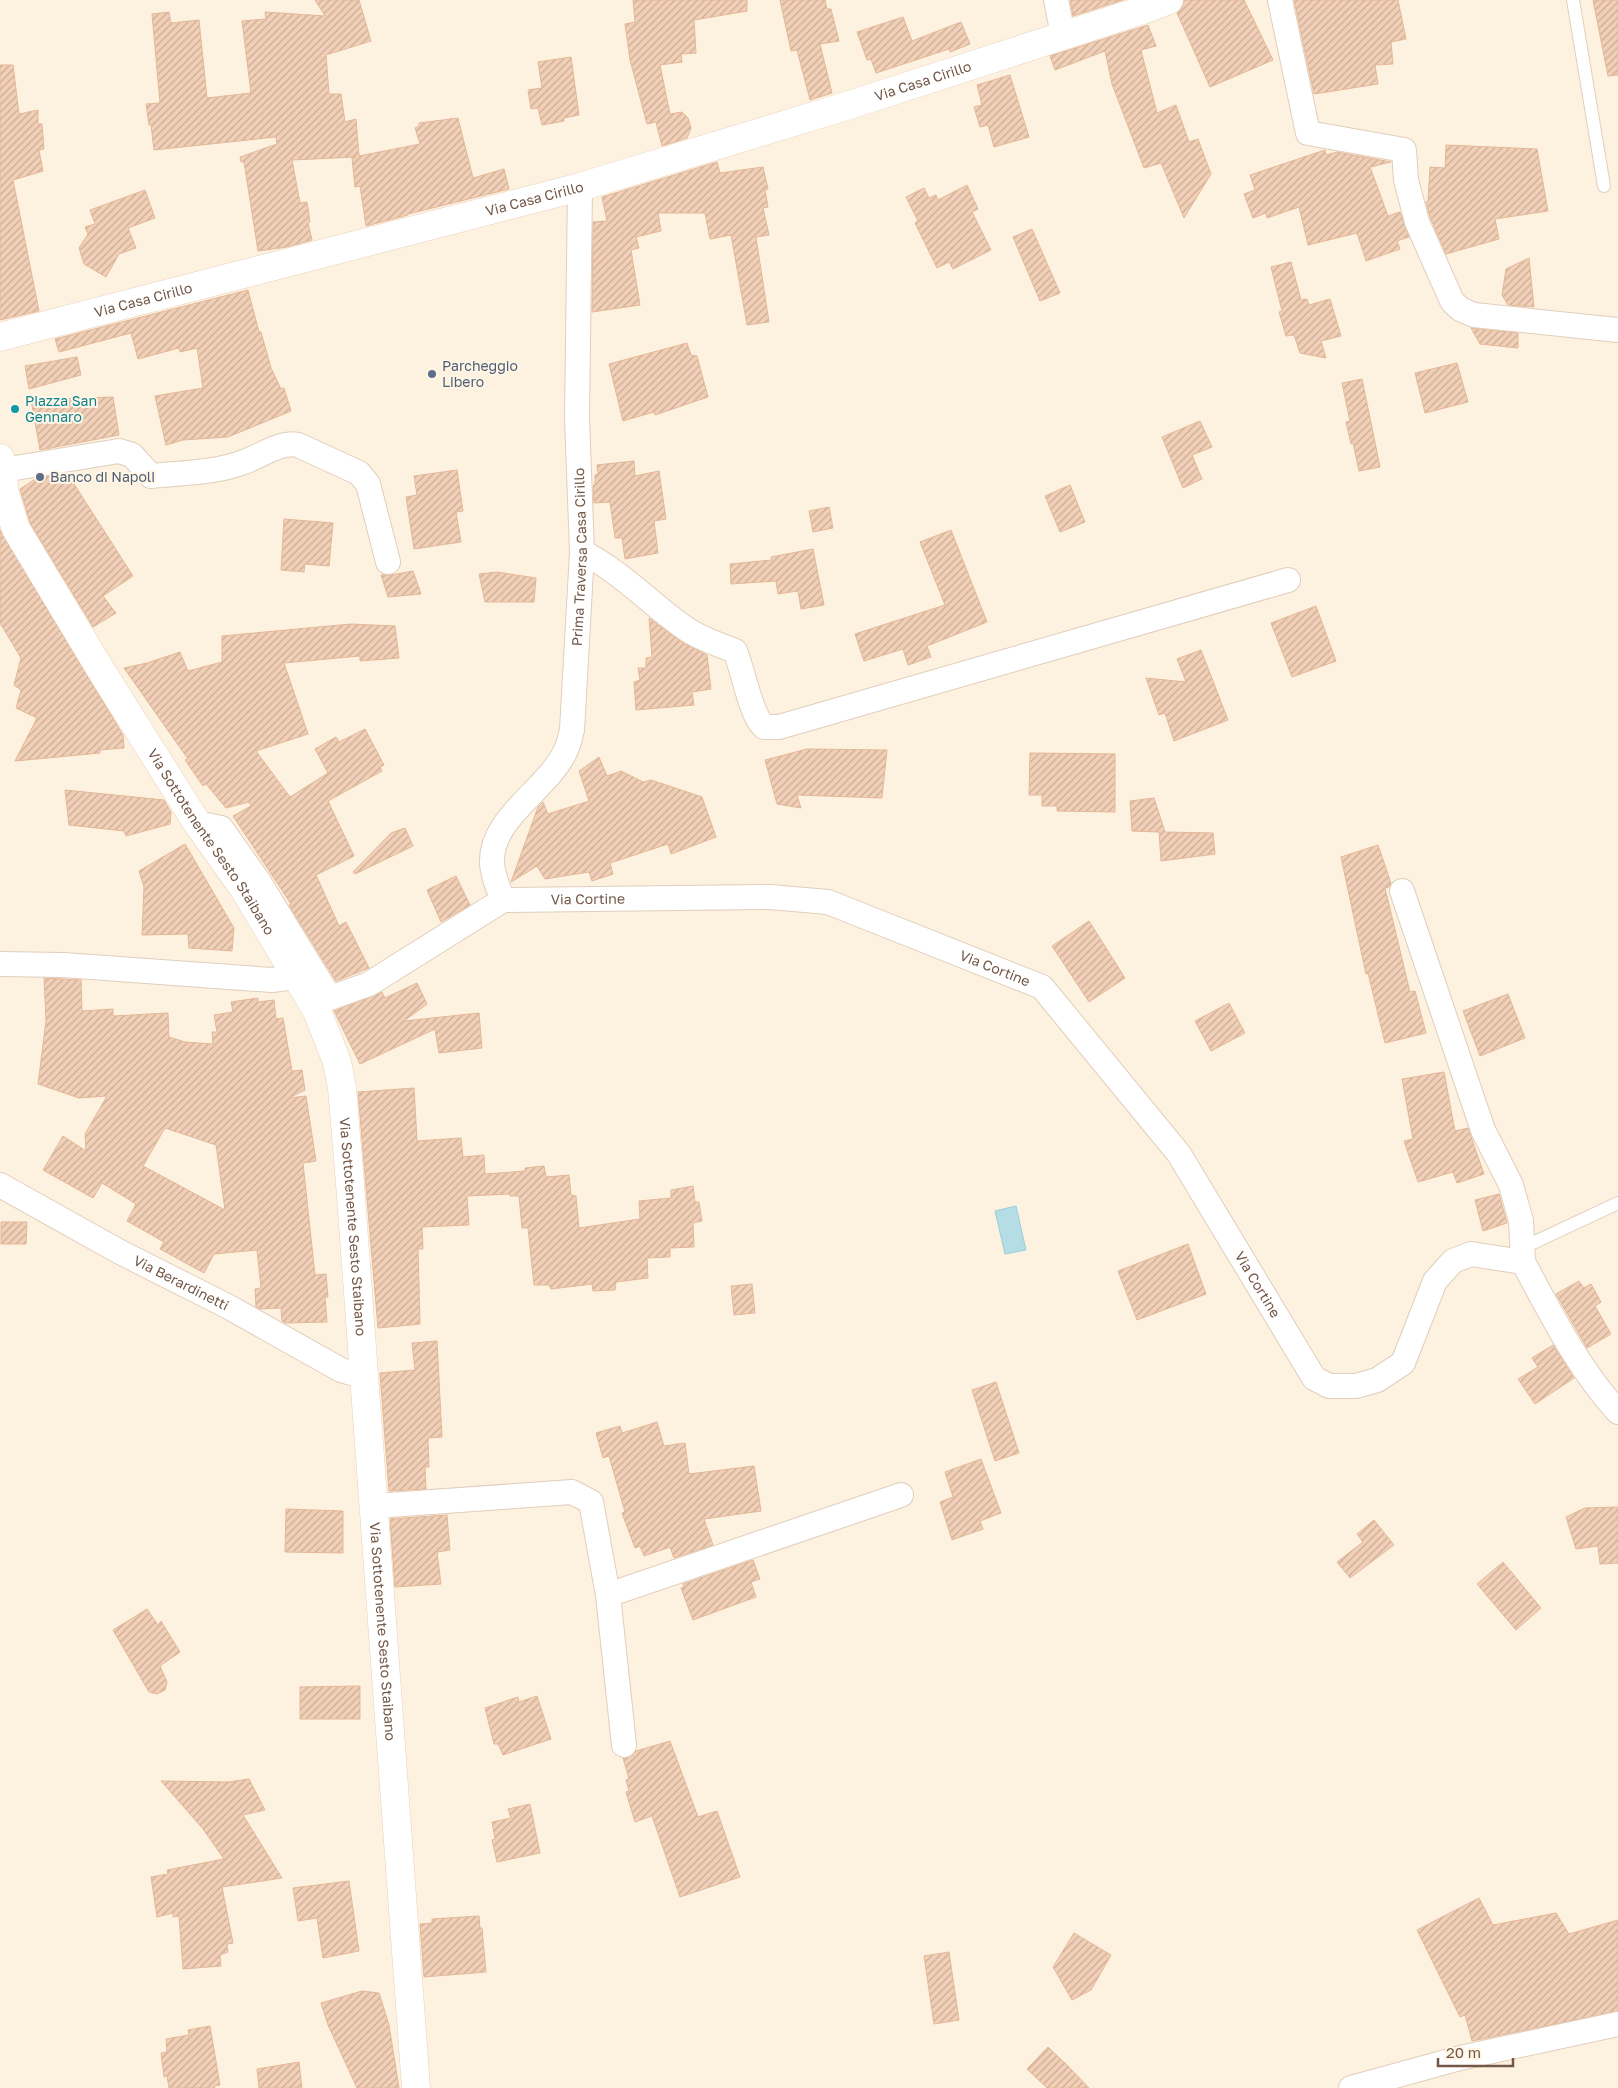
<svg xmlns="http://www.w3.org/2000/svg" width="1618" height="2088" viewBox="0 0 1618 2088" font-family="'Golos Text',sans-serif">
<defs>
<pattern id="building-hatch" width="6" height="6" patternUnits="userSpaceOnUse" patternTransform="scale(1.25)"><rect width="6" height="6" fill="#f2d0b7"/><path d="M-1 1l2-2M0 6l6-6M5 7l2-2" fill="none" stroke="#c8ac97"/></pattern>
</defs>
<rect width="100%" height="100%" fill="#fdf2e0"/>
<!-- water -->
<path fill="#b4dde6" stroke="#9acdd8" d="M 1016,1206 L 1026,1250 L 1005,1254 L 995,1211 Z"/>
<!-- building -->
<g fill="url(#building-hatch)" stroke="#e5b797" fill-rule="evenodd">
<path d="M 315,0 L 359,0 L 371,41 L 326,55 L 329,94 L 341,94 L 345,122 L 356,119 L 359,156 L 420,144 L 415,128 L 419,126 L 419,123 L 458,118 L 473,178 L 504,169 L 509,189 L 408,214 L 408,215 L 366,226 L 360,186 L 355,187 L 352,158 L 356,157 L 292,160 L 300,203 L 307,202 L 310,222 L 308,223 L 312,240 L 287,247 L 258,251 L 244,162 L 241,162 L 240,157 L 277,144 L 276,137 L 154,150 L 151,125 L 149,125 L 146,104 L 160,103 L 152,14 L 169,12 L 171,23 L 199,20 L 207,98 L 251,93 L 242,21 L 266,19 L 265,12 L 325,16 Z"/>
<path d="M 633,0 L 747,0 L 747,11 L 694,20 L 696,53 L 681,54 L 682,62 L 660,65 L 670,114 L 682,112 L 688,118 L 691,128 L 687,138 L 662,146 L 656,122 L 647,124 L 630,60 L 625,24 L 635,22 Z"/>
<path d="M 780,0 L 825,0 L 827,9 L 831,9 L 839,41 L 820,44 L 832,93 L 810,100 L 797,50 L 791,51 Z"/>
<path d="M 1070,0 L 1123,0 L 1073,16 Z"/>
<path d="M 1184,0 L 1244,0 L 1273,60 L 1210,87 L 1177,13 L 1181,9 Z"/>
<path d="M 1294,0 L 1398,0 L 1406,39 L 1391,42 L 1393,64 L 1375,65 L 1378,84 L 1314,94 Z"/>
<path d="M 1593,0 L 1618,0 L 1618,75 L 1608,76 Z"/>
<path d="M 903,17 L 912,41 L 961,22 L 970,44 L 950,52 L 949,49 L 876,73 L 871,59 L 867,60 L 857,32 Z"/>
<path d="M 1148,25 L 1156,46 L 1141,50 L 1157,113 L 1176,105 L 1189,142 L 1198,139 L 1211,174 L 1184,218 L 1161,163 L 1144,168 L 1112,84 L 1105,51 L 1055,70 L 1050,56 Z"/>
<path d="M 571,57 L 579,115 L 564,118 L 564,121 L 542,125 L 538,108 L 531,109 L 528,90 L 542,88 L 538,62 Z"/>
<path d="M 0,65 L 13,65 L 19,114 L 38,110 L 38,124 L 42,124 L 44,149 L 39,150 L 43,171 L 13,180 L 39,311 L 0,320 Z"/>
<path d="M 1010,75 L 1029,137 L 994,147 L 988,125 L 980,127 L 974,107 L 982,105 L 977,85 Z"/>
<path d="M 1446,145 L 1537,149 L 1548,211 L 1495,219 L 1499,239 L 1446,254 L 1430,217 L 1426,202 L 1428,201 L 1430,167 L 1445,168 Z"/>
<path d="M 1325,150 L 1326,155 L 1337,152 L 1391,162 L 1370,167 L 1388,216 L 1400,212 L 1409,237 L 1397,241 L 1400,249 L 1366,261 L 1357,233 L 1308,245 L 1299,207 L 1267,218 L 1266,213 L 1253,218 L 1244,194 L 1255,190 L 1250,175 Z"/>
<path d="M 717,162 L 720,173 L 763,167 L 768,189 L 765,190 L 768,207 L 763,208 L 769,235 L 756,237 L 769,322 L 747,325 L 731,235 L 710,239 L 705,213 L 658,213 L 661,231 L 636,237 L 639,248 L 631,250 L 640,305 L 592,312 L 593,222 L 607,221 L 602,197 Z"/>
<path d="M 967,185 L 978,209 L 972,212 L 991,250 L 953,269 L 949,262 L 937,268 L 915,223 L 918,221 L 906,197 L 924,188 L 929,198 L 936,195 L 938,200 Z"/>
<path d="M 145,190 L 155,218 L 128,228 L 136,248 L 119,254 L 106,277 L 84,264 L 79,248 L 88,234 L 85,227 L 95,224 L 90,210 Z"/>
<path d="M 1032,229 L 1060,293 L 1040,301 L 1013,237 Z"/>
<path d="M 1529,258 L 1534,307 L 1508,305 L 1502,295 L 1506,269 Z"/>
<path d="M 1291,262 L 1301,300 L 1307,299 L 1309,305 L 1330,299 L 1341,336 L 1321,341 L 1326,358 L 1300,353 L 1294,335 L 1286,336 L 1279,312 L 1282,311 L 1271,267 Z"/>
<path d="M 248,290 L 259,332 L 261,332 L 271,368 L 281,389 L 284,388 L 291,411 L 228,437 L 183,440 L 166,445 L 155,396 L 203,388 L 197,348 L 180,352 L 179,348 L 138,359 L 131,333 L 59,352 L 55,339 Z"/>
<path d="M 1471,328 L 1518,333 L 1518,348 L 1480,344 Z"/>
<path d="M 687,343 L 691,355 L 697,356 L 708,397 L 655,415 L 654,412 L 623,421 L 609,364 Z"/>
<path d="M 77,357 L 81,375 L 29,389 L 25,366 Z"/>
<path d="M 1457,363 L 1468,402 L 1425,413 L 1415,373 Z"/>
<path d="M 1362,379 L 1380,467 L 1359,471 L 1353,443 L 1351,444 L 1346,422 L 1350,421 L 1342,383 Z"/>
<path d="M 113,397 L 119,435 L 40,450 L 31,400 Z"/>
<path d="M 1200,421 L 1212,447 L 1192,455 L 1202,479 L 1183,488 L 1162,437 Z"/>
<path d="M 634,461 L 635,476 L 659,471 L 666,519 L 654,521 L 658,553 L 625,559 L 622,538 L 615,538 L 610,502 L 594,503 L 593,486 L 595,484 L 595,475 L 598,474 L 597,465 Z"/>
<path d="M 457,470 L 463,511 L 456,512 L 461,542 L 414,549 L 406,497 L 417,495 L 414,476 Z"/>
<path d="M 67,473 L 133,576 L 103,596 L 116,613 L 93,627 L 30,523 L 20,489 L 37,478 Z"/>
<path d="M 1070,485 L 1085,522 L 1060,532 L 1045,496 Z"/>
<path d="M 829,507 L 833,528 L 813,532 L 809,511 Z"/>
<path d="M 284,519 L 333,523 L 329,566 L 305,564 L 304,572 L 281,570 Z"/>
<path d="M 0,530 L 123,735 L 124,748 L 100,750 L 100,753 L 15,761 L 37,718 L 16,708 L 21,690 L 14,685 L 21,658 L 0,623 Z"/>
<path d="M 951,530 L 987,622 L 927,646 L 931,657 L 908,665 L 903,649 L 864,661 L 855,634 L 945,605 L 920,542 Z"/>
<path d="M 813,549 L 824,605 L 801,609 L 798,591 L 778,594 L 776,581 L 731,584 L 730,564 L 772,560 L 771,557 Z"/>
<path d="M 413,571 L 421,594 L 388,597 L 381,575 L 391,575 Z"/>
<path d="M 497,572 L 536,578 L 534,602 L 485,602 L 479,574 Z"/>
<path d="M 1316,606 L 1336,661 L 1292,677 L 1271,623 Z"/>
<path d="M 649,618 L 683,643 L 707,655 L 711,689 L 692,692 L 694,705 L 636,710 L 634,682 L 640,680 L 638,668 L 646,668 L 646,658 L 652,657 Z"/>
<path d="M 351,624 L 395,626 L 399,658 L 360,661 L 360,656 L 284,663 L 308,734 L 256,751 L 290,797 L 328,773 L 315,749 L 336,737 L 339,742 L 365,729 L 384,765 L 380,767 L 382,771 L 328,801 L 354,856 L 316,875 L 339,926 L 346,922 L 369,968 L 336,981 L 289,905 L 291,904 L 233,816 L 251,806 L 249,802 L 226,808 L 206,784 L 203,786 L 185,760 L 188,759 L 124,668 L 147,663 L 180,652 L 188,671 L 222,662 L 222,636 Z"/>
<path d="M 1201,650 L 1228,720 L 1174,741 L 1165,713 L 1159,715 L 1146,678 L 1186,682 L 1177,659 Z"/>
<path d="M 807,749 L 887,750 L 882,798 L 797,795 L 801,808 L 777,804 L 765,760 Z"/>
<path d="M 1030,753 L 1115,754 L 1115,812 L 1057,811 L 1057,806 L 1042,806 L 1042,795 L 1029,795 Z"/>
<path d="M 599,757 L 607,776 L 621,771 L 643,782 L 651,780 L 702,797 L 716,837 L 671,854 L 668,844 L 610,863 L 613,874 L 592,881 L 589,872 L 545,879 L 537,866 L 511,882 L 538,807 L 543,802 L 548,814 L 589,801 L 579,771 Z"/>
<path d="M 65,790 L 164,800 L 171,812 L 170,824 L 126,836 L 124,831 L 69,825 Z"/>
<path d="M 1154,798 L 1165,832 L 1213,833 L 1215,854 L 1161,861 L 1159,832 L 1132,831 L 1130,801 Z"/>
<path d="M 405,828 L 413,846 L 355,874 L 353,872 L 391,833 Z"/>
<path d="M 185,844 L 234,928 L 232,951 L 189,948 L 188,934 L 142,935 L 144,887 L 139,871 Z"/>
<path d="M 1378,845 L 1391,883 L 1389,887 L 1385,888 L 1410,992 L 1415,991 L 1426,1033 L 1385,1043 L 1368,973 L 1366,974 L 1341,857 Z"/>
<path d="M 456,876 L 470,905 L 441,922 L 427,890 Z"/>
<path d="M 1089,921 L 1125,978 L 1089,1002 L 1052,946 Z"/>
<path d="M 44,978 L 81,980 L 82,1011 L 113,1009 L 113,1016 L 168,1013 L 169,1037 L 185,1042 L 213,1044 L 212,1032 L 217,1032 L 214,1015 L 233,1012 L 231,1002 L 258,998 L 258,1002 L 274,1000 L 276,1019 L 283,1018 L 292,1071 L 302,1070 L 305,1090 L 289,1098 L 306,1096 L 316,1161 L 303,1163 L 315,1275 L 326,1274 L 328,1297 L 325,1297 L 327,1322 L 285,1323 L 282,1321 L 281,1308 L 260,1309 L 256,1307 L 255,1289 L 261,1288 L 257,1250 L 214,1254 L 204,1273 L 160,1249 L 164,1242 L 127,1221 L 136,1204 L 102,1183 L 93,1198 L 43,1170 L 63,1136 L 86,1151 L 85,1134 L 107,1096 L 79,1098 L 38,1084 L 46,1021 ZM 165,1128 L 216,1145 L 225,1210 L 143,1166 Z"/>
<path d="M 417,983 L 427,1004 L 404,1021 L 479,1013 L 482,1048 L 439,1053 L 435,1029 L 360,1064 L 334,1011 L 382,992 L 385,998 Z"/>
<path d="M 1508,994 L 1525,1038 L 1480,1056 L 1463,1011 Z"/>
<path d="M 1229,1003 L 1245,1033 L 1211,1051 L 1195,1021 Z"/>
<path d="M 1444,1072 L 1455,1131 L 1468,1128 L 1484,1174 L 1457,1183 L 1453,1172 L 1418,1182 L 1404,1141 L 1413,1139 L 1402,1079 Z"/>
<path d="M 414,1088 L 417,1141 L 461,1138 L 463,1157 L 484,1155 L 485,1174 L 525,1171 L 525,1168 L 544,1166 L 546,1177 L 569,1175 L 571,1195 L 576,1196 L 579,1228 L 640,1219 L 639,1201 L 671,1198 L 671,1190 L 693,1186 L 695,1202 L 699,1202 L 702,1221 L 693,1223 L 694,1247 L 670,1248 L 670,1257 L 647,1258 L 648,1278 L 616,1282 L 615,1290 L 593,1291 L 592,1284 L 551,1289 L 549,1285 L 534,1285 L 528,1228 L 522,1228 L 519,1196 L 510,1196 L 510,1194 L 467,1196 L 469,1225 L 422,1227 L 423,1249 L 418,1249 L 420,1324 L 378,1328 L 358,1092 Z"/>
<path d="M 1499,1194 L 1507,1223 L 1483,1231 L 1475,1200 Z"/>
<path d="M 1,1222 L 27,1222 L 26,1244 L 1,1244 Z"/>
<path d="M 1188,1244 L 1206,1294 L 1137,1320 L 1118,1271 Z"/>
<path d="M 1579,1281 L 1584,1288 L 1591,1284 L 1601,1302 L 1595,1306 L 1611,1334 L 1587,1348 L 1556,1294 Z"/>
<path d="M 752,1284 L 755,1313 L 734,1315 L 731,1286 Z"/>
<path d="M 437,1341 L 442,1437 L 428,1438 L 429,1467 L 425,1467 L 426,1489 L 389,1491 L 380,1373 L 415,1370 L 412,1343 Z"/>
<path d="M 1553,1345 L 1574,1378 L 1535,1404 L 1518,1379 L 1538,1367 L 1532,1358 Z"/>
<path d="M 996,1382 L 1019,1453 L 995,1461 L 972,1390 Z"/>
<path d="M 657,1422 L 664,1446 L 685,1443 L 689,1474 L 754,1466 L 761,1511 L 704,1519 L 713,1545 L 674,1558 L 670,1547 L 644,1556 L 640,1546 L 635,1548 L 622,1513 L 625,1512 L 609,1456 L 603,1458 L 596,1433 L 620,1426 L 622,1433 Z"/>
<path d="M 981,1459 L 1001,1513 L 980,1521 L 983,1529 L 952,1540 L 940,1502 L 953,1497 L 945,1472 Z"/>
<path d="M 1618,1507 L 1618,1563 L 1600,1564 L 1598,1546 L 1576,1549 L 1566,1517 L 1585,1508 Z"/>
<path d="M 286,1509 L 343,1511 L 343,1553 L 285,1552 Z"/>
<path d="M 447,1515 L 450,1550 L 437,1552 L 441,1584 L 395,1587 L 390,1519 Z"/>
<path d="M 1374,1520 L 1394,1545 L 1350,1578 L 1337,1562 L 1363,1542 L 1357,1534 Z"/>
<path d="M 753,1560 L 760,1579 L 751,1582 L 756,1597 L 693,1620 L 681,1588 L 684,1587 L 683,1584 Z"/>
<path d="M 1503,1562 L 1541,1608 L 1516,1630 L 1477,1584 Z"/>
<path d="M 147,1609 L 158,1625 L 161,1621 L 180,1652 L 160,1666 L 167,1682 L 165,1690 L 157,1694 L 149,1692 L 113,1630 Z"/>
<path d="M 360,1686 L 360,1719 L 300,1719 L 300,1687 Z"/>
<path d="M 537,1696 L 551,1739 L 503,1755 L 498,1744 L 494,1744 L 485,1708 L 518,1697 L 519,1702 Z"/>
<path d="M 670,1741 L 698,1817 L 717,1811 L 740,1877 L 680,1897 L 652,1816 L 635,1822 L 626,1792 L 629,1791 L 626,1780 L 629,1779 L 623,1758 L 632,1756 L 636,1751 Z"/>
<path d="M 249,1779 L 265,1810 L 243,1815 L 282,1878 L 222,1887 L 233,1943 L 227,1944 L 228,1952 L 220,1955 L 221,1966 L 183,1969 L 179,1916 L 173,1917 L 173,1913 L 157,1917 L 151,1877 L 168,1874 L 167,1870 L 224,1859 L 203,1829 L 161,1781 L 228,1782 Z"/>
<path d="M 530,1804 L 540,1853 L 497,1862 L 492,1840 L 495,1839 L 492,1822 L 511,1818 L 508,1809 Z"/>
<path d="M 349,1881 L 359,1951 L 323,1958 L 317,1918 L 298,1921 L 293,1888 Z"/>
<path d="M 1479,1898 L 1493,1925 L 1556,1913 L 1569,1934 L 1618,1920 L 1618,2011 L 1472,2041 L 1465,2015 L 1460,2017 L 1417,1930 Z"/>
<path d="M 479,1916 L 480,1928 L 482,1928 L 486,1972 L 424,1977 L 420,1924 L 432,1923 L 432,1919 Z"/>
<path d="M 1074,1933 L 1111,1955 L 1091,1990 L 1072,2000 L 1053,1967 Z"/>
<path d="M 949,1952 L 959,2020 L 934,2024 L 924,1956 Z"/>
<path d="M 362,1991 L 379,1993 L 389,2025 L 399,2088 L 357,2088 L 328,2025 L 321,2003 Z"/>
<path d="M 210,2026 L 220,2085 L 214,2086 L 215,2088 L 169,2088 L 167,2076 L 164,2077 L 161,2053 L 167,2052 L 166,2039 L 189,2035 L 188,2030 Z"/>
<path d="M 1048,2047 L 1067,2065 L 1089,2088 L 1047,2088 L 1027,2069 Z"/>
<path d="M 299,2062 L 302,2088 L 259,2088 L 257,2069 Z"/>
</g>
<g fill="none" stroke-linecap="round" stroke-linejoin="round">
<!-- lane casing -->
<g stroke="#e1cebc" stroke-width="14">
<g id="lane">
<path d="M 1573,0 L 1604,186"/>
<path d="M 1522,1248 L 1618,1203"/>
</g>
</g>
<!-- street casing -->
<g stroke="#e1cebc" stroke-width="26">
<g id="street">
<path d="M 1056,0 L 1063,35"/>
<path d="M 1280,0 L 1308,133 L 1404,150 L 1406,180 L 1417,222 L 1452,301 L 1460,309 L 1474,315 L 1618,330"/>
<path d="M 3,470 L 119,451 L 132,455 L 151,476 C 181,473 215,473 244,462 C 261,456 280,441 298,445 L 359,473 L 368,484 L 388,562"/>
<path d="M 582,552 C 622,572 650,604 685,628 C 700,639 718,644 735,651 C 744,672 750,714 764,727 L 779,727 L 1288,580"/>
<path id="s1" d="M 197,823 L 221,828 L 259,882 L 330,998 L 369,984 L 503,900 L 770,897 L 828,902 L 1042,987 L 1179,1154 L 1314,1378 L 1329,1386 L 1356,1386 L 1377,1380 L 1403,1363 L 1435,1281 L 1453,1261 L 1471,1254 L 1523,1262 C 1551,1314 1578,1368 1618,1412"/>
<path d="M 1402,891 L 1483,1130 L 1511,1185 L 1521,1221 L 1523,1262"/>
<path id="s2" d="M 503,900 C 498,888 493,876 492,863 C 490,818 547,790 565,752 C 569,745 570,737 572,730 L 582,552 L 577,418 L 580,187"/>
<path d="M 0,964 L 63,965 L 272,980 L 296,977"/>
<path id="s3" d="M 0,1185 L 120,1252 L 227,1306 L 341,1370 L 365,1377"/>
<path d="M 375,1506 L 572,1492 L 591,1502 L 608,1595 L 624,1745"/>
<path d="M 608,1595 L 901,1495"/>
<path d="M 1351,2088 L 1460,2058 L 1618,2024"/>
</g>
</g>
<!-- secondary casing -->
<g stroke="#e8d1bb" stroke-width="29">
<g id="secondary">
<path id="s4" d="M 0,337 L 580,187 L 840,108 L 1146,9 L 1169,0"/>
<path id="s5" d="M 0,458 L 3,470 L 4,491 L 16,529 L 102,672 L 197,823 L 244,889 L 317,1011 L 337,1062 L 342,1088 L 350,1183 L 416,2088"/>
</g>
</g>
<!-- lane -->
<use href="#lane" stroke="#fff" stroke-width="12"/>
<!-- street -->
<use href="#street" stroke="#fff" stroke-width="24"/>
<!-- secondary -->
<use href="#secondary" stroke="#fff" stroke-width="28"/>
</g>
<!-- markers -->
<g fill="#5c6f8a" stroke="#fff6e6" stroke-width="2">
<circle cx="432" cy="374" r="5"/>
<circle cx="40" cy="477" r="5"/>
</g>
<circle fill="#0f9aa8" stroke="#fff6e6" stroke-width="2" cx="15" cy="409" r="5"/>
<g text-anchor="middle" stroke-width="4" stroke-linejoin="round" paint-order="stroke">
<!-- street labels -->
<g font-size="14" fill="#735847" stroke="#fff6e6">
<text dy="5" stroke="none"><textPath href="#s4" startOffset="958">Via Casa Cirillo</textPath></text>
<text dy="5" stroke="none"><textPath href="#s4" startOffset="552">Via Casa Cirillo</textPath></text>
<text dy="5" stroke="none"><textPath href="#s4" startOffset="148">Via Casa Cirillo</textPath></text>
<text dy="5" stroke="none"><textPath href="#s2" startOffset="371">Prima Traversa Casa Cirillo</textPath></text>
<text dy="5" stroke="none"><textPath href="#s5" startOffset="442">Via Sottotenente Sesto Staibano</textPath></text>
<text dy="5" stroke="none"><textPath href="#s1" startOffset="511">Via Cortine</textPath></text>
<text dy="5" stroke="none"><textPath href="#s1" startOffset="931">Via Cortine</textPath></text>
<text dy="5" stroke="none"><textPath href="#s5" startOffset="862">Via Sottotenente Sesto Staibano</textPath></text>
<text dy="5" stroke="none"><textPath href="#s3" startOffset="206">Via Berardinetti</textPath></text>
<text dy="5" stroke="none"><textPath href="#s1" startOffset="1350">Via Cortine</textPath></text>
<text dy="5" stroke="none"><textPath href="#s5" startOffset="1268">Via Sottotenente Sesto Staibano</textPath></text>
</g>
<!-- service labels -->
<g font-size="14" fill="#4e5e75" stroke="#fff6e6" text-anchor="start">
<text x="442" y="371">Parcheggio<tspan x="442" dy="16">Libero</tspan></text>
<text x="50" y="482">Banco di Napoli</text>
</g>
<!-- culture labels -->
<g font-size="14" fill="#0d838f" stroke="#fff6e6" text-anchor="start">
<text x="25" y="406">Piazza San<tspan x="25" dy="16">Gennaro</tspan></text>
</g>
</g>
<!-- scale -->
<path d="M1438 2058v8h75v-8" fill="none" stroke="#735847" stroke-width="2.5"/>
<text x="1446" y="2058" font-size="15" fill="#735847" stroke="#fff6e6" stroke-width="4" paint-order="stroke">20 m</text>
</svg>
